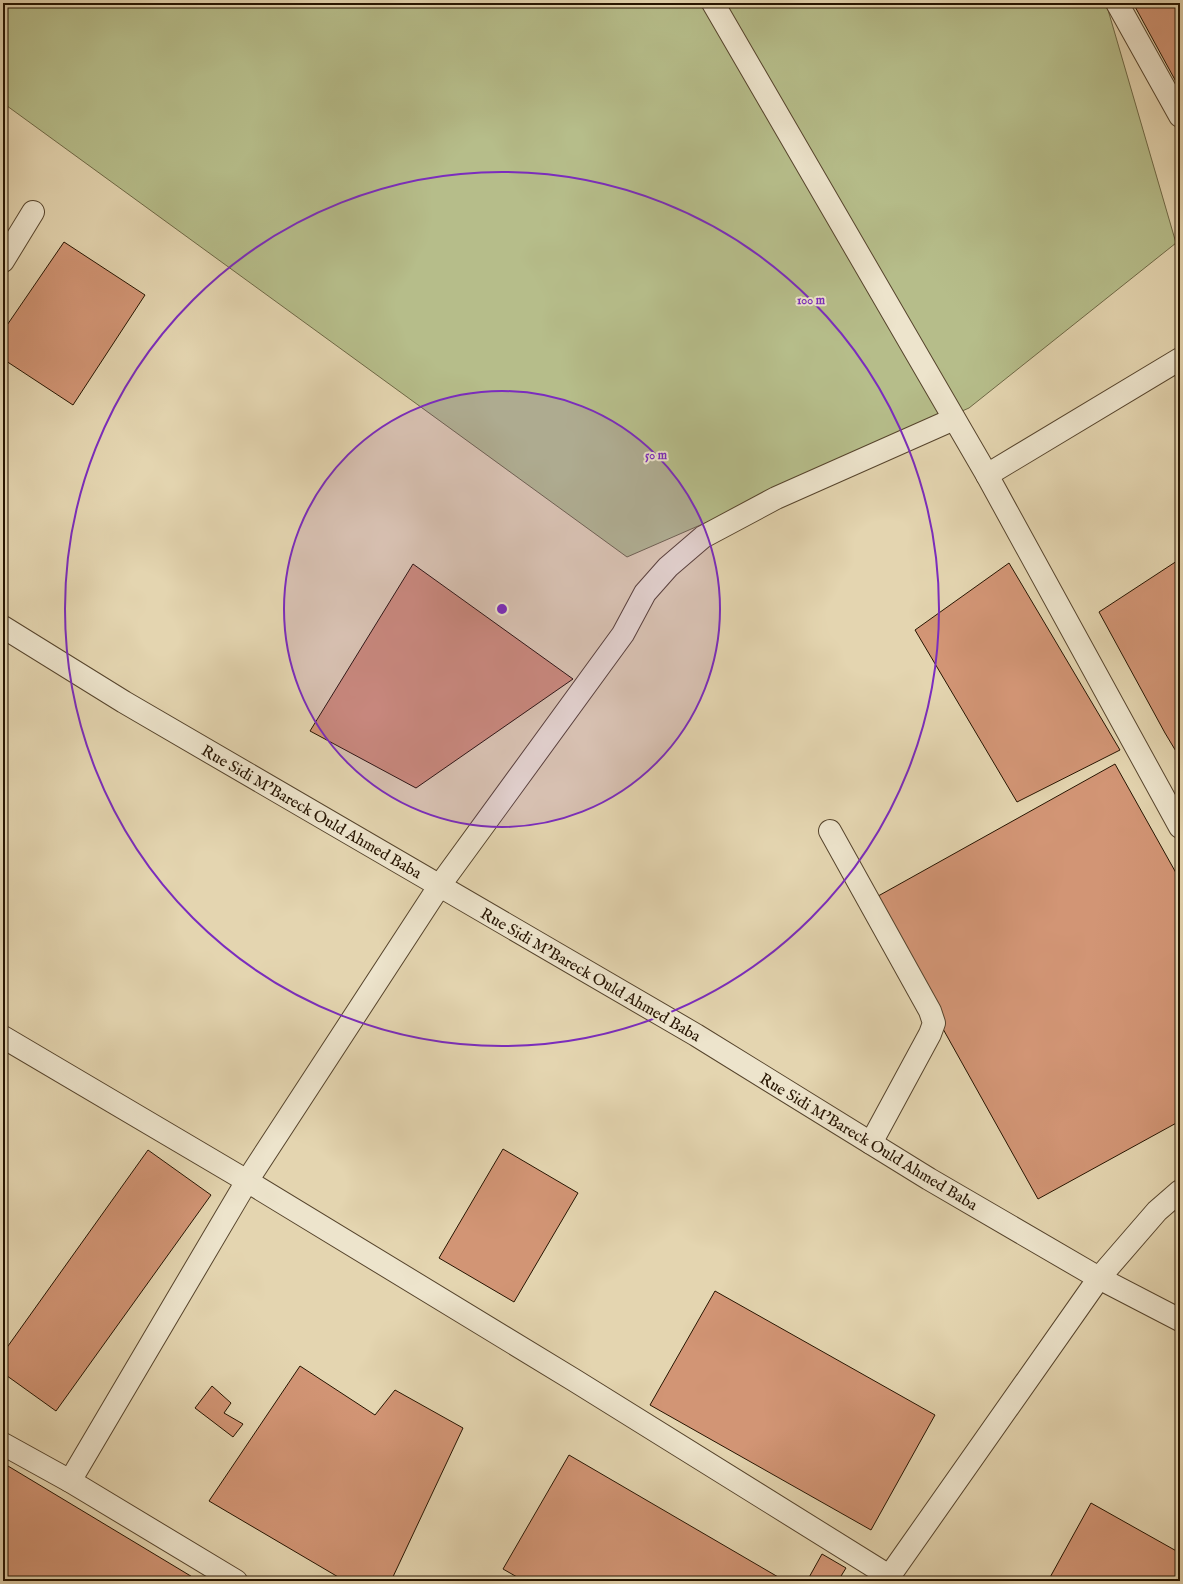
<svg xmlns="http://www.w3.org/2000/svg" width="1183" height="1584" viewBox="0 0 1183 1584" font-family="'IM FELL English',serif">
<rect width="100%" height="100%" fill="#e4d5b0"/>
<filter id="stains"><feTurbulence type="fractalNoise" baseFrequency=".005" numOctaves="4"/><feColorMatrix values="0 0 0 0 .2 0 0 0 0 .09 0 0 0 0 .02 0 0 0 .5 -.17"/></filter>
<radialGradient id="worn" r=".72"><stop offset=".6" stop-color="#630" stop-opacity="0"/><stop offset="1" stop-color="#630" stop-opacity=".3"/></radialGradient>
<!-- green -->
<path fill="#b6bd8a" stroke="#6e6845" d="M 3,3 L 1106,3 L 1176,243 L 969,408 L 627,557 L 3,103 Z"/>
<!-- building -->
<g fill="#d29575" stroke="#261400">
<path d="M 1133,3 L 1180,3 L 1180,89 Z"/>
<path d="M 64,242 L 145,295 L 73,405 L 3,359 L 3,331 Z"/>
<path d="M 1180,559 L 1180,758 L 1165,733 L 1099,612 Z"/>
<path d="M 1009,563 L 1120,750 L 1017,802 L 915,630 Z"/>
<path d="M 413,564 L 573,679 L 416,788 L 310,731 Z"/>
<path d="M 1115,764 L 1180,880 L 1180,1121 L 1038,1199 L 871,900 Z"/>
<path d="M 503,1149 L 578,1193 L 514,1302 L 439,1258 Z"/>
<path d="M 148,1150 L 211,1195 L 56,1411 L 3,1373 L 3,1353 Z"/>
<path d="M 715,1291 L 935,1415 L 871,1530 L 650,1405 Z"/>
<path d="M 300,1366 L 375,1415 L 395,1390 L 463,1428 L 391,1581 L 345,1581 L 209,1501 Z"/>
<path d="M 212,1386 L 231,1403 L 224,1413 L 243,1424 L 233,1437 L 195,1408 Z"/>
<path d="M 569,1455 L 785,1581 L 524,1581 L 503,1569 Z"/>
<path d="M 3,1463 L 199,1581 L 3,1581 Z"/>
<path d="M 1091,1503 L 1180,1553 L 1180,1581 L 1048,1581 Z"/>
<path d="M 822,1554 L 846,1568 L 838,1581 L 807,1581 Z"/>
</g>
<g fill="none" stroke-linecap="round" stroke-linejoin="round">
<!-- minor casing -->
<g stroke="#56442c" stroke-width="24">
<g id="minor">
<path d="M 713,3 L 987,475 L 1180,827"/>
<path d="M 1117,3 L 1180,116"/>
<path d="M 3,261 L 33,212"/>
<path d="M 987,475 L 1180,359"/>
<path d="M 3,627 L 124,702 L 696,1035 L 929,1179 L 1099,1278 L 1180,1320"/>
<path d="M 830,831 L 930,1011 L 934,1023 L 930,1034 L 871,1143"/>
<path d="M 3,1037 L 247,1181 L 574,1380 L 889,1576"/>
<path d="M 3,1444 L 70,1481 L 236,1581"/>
<path d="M 70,1481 L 247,1181 L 440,885 L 623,634 L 645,593 L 668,567 L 703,537 L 776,498 L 954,419"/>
<path d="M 886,1581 L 1099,1278 L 1157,1211 L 1180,1191"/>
</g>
</g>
<!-- minor -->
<use href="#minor" stroke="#ede4cc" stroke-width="22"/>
</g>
<!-- distance rings -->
<circle cx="502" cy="609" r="218" fill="#7b2cbf" fill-opacity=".12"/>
<g fill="none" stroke="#7b2cbf" stroke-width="2">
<circle cx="502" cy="609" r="218"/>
<circle cx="502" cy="609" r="437"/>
</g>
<g text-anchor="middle" stroke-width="4" stroke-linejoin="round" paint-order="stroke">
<!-- street labels -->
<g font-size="16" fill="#261400" stroke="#ede4cc">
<text transform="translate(312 811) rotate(30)" y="6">Rue Sidi M'Bareck Ould Ahmed Baba</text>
<text transform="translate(591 974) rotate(30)" y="6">Rue Sidi M'Bareck Ould Ahmed Baba</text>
<text transform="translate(869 1141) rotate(31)" y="6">Rue Sidi M'Bareck Ould Ahmed Baba</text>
</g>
</g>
<circle cx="502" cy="609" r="6" fill="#7b2cbf" stroke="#ede4cc" stroke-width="2"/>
<g font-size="12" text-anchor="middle" font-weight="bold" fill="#7b2cbf" stroke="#ede4cc" stroke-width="4" stroke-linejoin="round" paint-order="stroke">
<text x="811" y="304">100 m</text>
<text x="656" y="459">50 m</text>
</g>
<!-- margin -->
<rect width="1183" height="1584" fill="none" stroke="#e4d5b0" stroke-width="16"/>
<rect x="4" y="4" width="1175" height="1576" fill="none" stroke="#261400" stroke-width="2"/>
<rect x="8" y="8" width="1167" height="1568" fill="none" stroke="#261400"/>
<rect width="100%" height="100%" filter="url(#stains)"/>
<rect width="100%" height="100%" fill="url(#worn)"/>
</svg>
